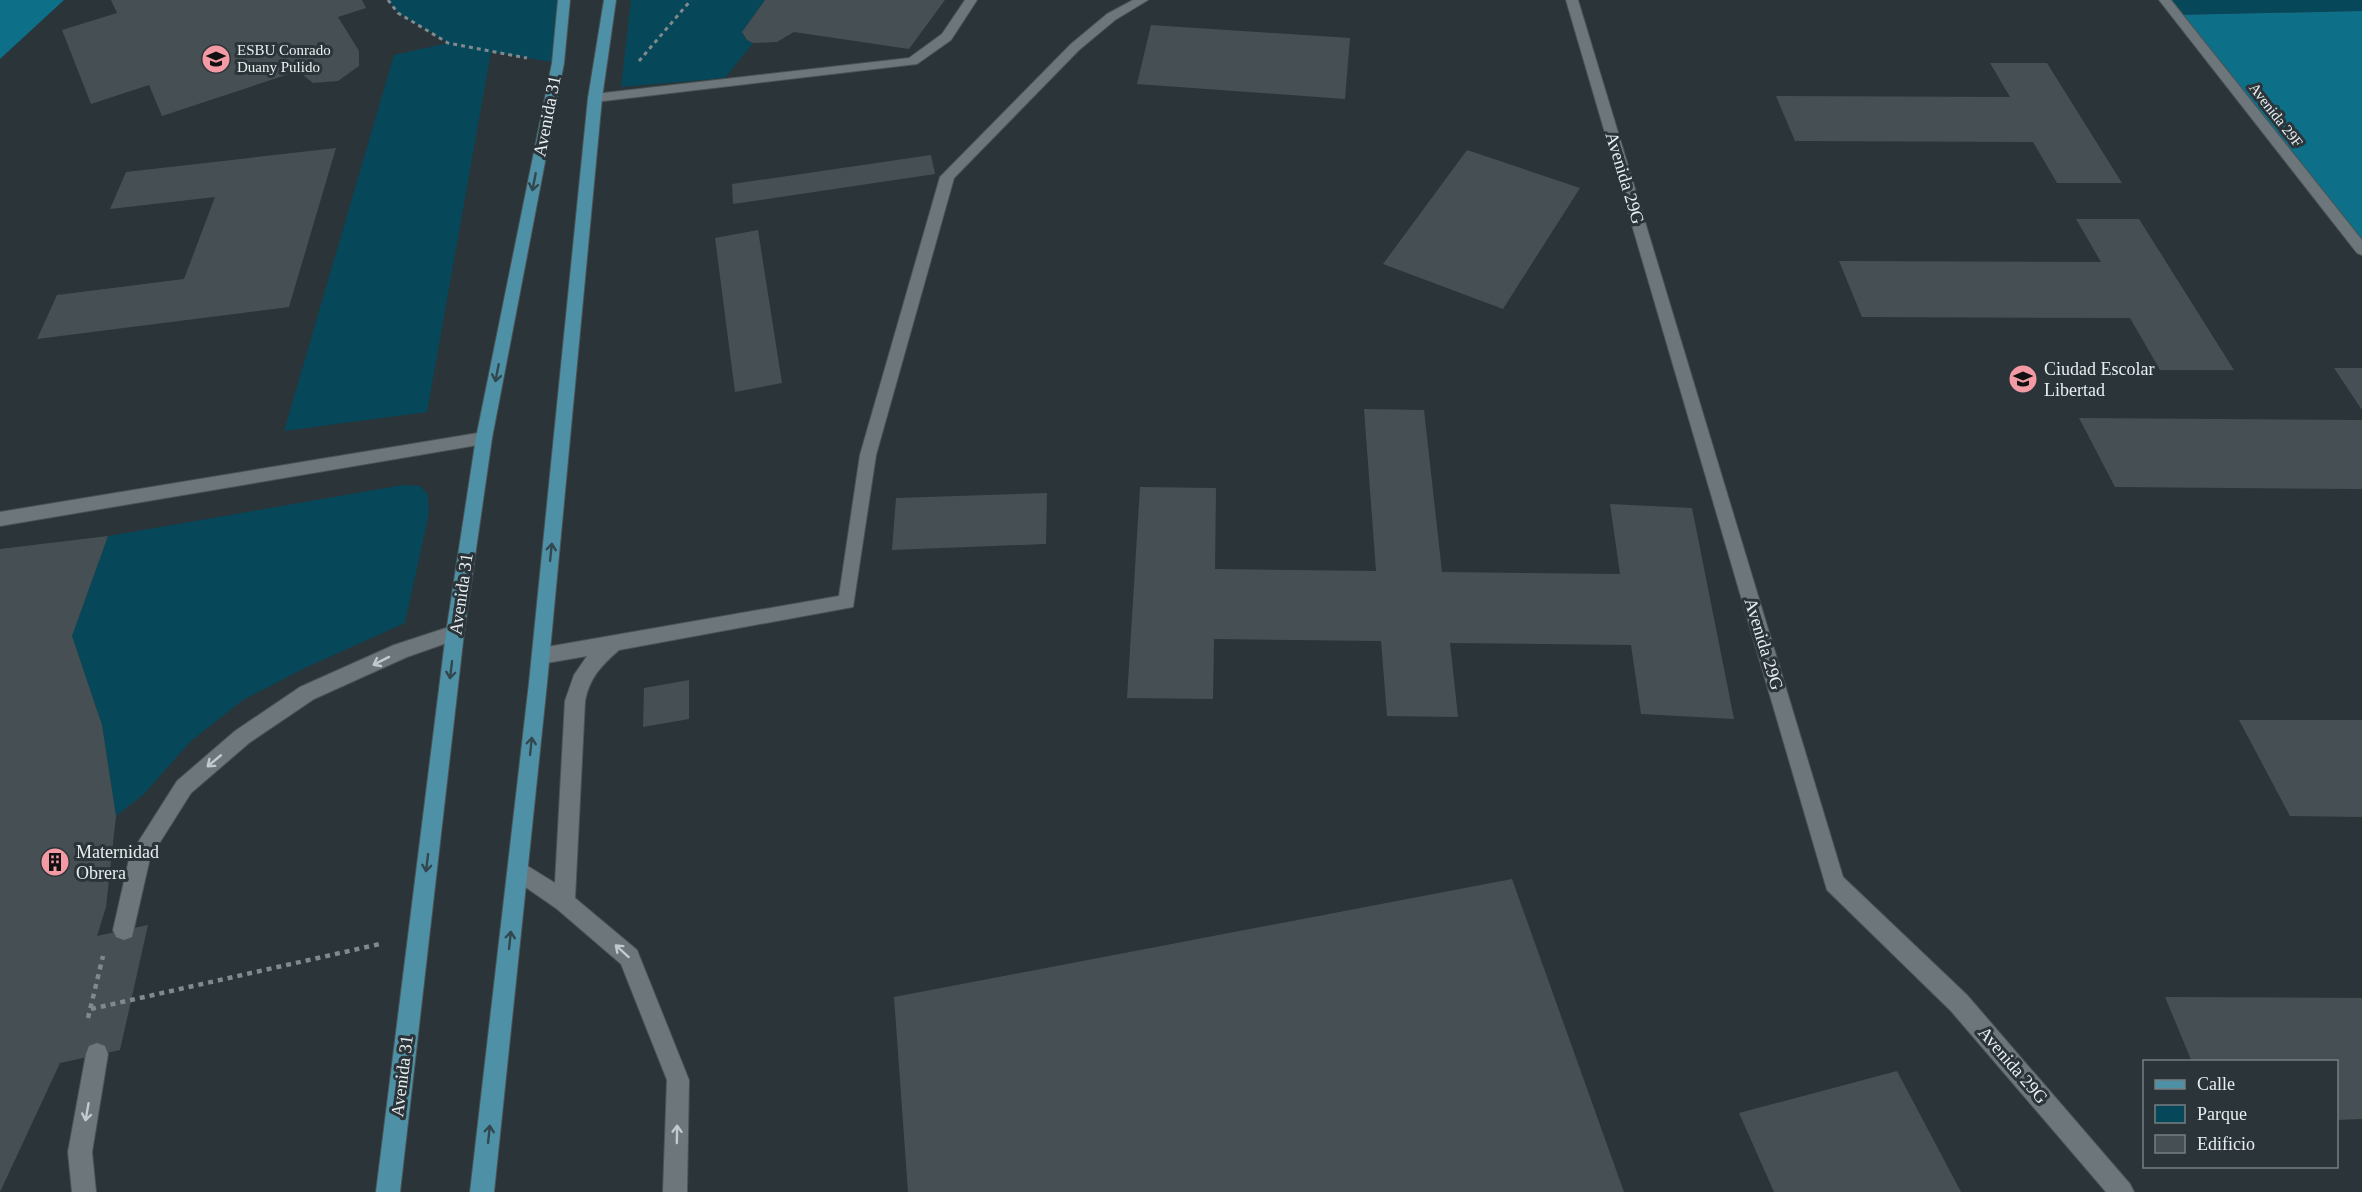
<svg xmlns="http://www.w3.org/2000/svg" width="2362" height="1192" viewBox="0 0 2362 1192" font-family="'Times New Roman',serif">
<rect width="100%" height="100%" fill="#2b3438"/>
<!-- green -->
<g fill="#064759">
<path d="M 388,0 L 564,0 L 558,63 L 491,52 L 427,412 L 284,431 L 394,55 L 448,43 L 398,13 Z"/>
<path d="M 631,0 L 765,0 L 742,32 L 747,40 L 753,43 L 725,78 L 621,87 Z"/>
<path d="M 2165,0 L 2362,0 L 2362,11 L 2176,15 Z"/>
<path d="M 403,485 L 420,486 L 428,495 L 429,513 L 405,623 L 307,667 L 243,700 L 191,741 L 144,794 L 116,816 L 102,725 L 72,636 L 108,536 Z"/>
</g>
<!-- forest -->
<g fill="#0e6f89">
<path d="M 0,0 L 64,0 L 0,59 Z"/>
<path d="M 2362,11 L 2362,250 L 2176,15 Z"/>
</g>
<!-- building -->
<g fill="#465054">
<path d="M 111,0 L 362,0 L 366,8 L 338,17 L 359,51 L 359,66 L 338,81 L 313,83 L 298,71 L 162,116 L 149,85 L 91,104 L 62,30 L 117,13 Z"/>
<path d="M 765,0 L 945,0 L 909,49 L 794,32 L 777,42 L 753,43 L 747,40 L 742,32 Z"/>
<path d="M 1151,25 L 1350,38 L 1345,99 L 1137,84 Z"/>
<path d="M 1990,63 L 2047,63 L 2122,183 L 2057,183 L 2033,142 L 1795,141 L 1776,96 L 2010,97 Z"/>
<path d="M 336,148 L 289,307 L 37,339 L 57,295 L 184,279 L 215,197 L 110,209 L 126,172 Z"/>
<path d="M 1467,150 L 1580,188 L 1503,309 L 1383,264 Z"/>
<path d="M 931,155 L 935,174 L 733,204 L 732,184 Z"/>
<path d="M 2076,219 L 2139,219 L 2234,370 L 2160,370 L 2130,318 L 1862,317 L 1839,261 L 2101,262 Z"/>
<path d="M 758,230 L 782,383 L 735,392 L 715,238 Z"/>
<path d="M 2334,368 L 2362,368 L 2362,410 Z"/>
<path d="M 1364,409 L 1424,410 L 1442,572 L 1620,574 L 1610,504 L 1692,508 L 1734,719 L 1641,714 L 1631,645 L 1450,643 L 1458,717 L 1387,716 L 1381,641 L 1214,639 L 1213,699 L 1127,698 L 1140,487 L 1216,488 L 1215,569 L 1376,571 Z"/>
<path d="M 2079,418 L 2362,420 L 2362,489 L 2115,487 Z"/>
<path d="M 1047,493 L 1046,544 L 892,550 L 896,498 Z"/>
<path d="M 108,536 L 72,636 L 102,725 L 116,816 L 106,907 L 97,936 L 148,925 L 120,1050 L 60,1063 L 0,1192 L 0,549 Z"/>
<path d="M 689,680 L 689,719 L 643,727 L 644,688 Z"/>
<path d="M 2239,720 L 2362,720 L 2362,817 L 2290,816 Z"/>
<path d="M 1512,879 L 1624,1192 L 908,1192 L 894,997 Z"/>
<path d="M 2165,997 L 2362,998 L 2362,1119 L 2336,1120 L 2336,1062 L 2192,1062 Z"/>
<path d="M 1897,1071 L 1961,1192 L 1774,1192 L 1739,1113 Z"/>
</g>
<g fill="none" stroke-linecap="round" stroke-linejoin="round">
<!-- lane casing -->
<g stroke="#4a5356" stroke-width="2">
<g id="lane">
<path d="M 965,0 L 977,0 L 951,40 L 917,64 L 595,102 L 588,98 L 595,94 L 909,58 L 942,34 Z"/>
<path d="M 1133,0 L 1148,0 L 1115,20 L 1079,50 L 954,178 L 876,455 L 853,607 L 619,650 C 601,666 590,677 585,701 L 575,898 L 637,950 L 689,1080 L 687,1192 L 663,1192 L 667,1080 L 621,964 L 557,909 L 511,877 L 508,870 L 511,863 L 518,860 L 555,883 L 565,701 L 574,675 L 587,656 L 541,664 L 534,662 L 532,656 L 534,650 L 541,648 L 839,596 L 860,455 L 940,177 L 1071,44 L 1107,14 Z"/>
<path d="M 484,432 L 492,438 L 484,444 L 0,526 L 0,512 Z"/>
<path d="M 455,625 L 461,628 L 464,633 L 461,638 L 407,657 L 314,699 L 249,743 L 191,793 L 150,858 L 132,937 L 124,940 L 116,937 L 113,930 L 130,855 L 177,781 L 235,731 L 300,687 L 394,645 Z"/>
<path d="M 97,1043 L 105,1046 L 108,1054 L 92,1152 L 96,1192 L 72,1192 L 68,1152 L 86,1054 L 89,1046 Z"/>
</g>
</g>
<!-- street casing -->
<g stroke="#4a5356" stroke-width="2">
<g id="street">
<path d="M 1566,0 L 1578,0 L 1843,877 L 1967,995 L 2130,1184 L 2134,1192 L 2106,1192 L 1951,1011 L 1827,890 Z"/>
<path d="M 2159,0 L 2171,0 L 2362,240 L 2362,255 L 2357,253 Z"/>
</g>
</g>
<!-- primary casing -->
<g stroke="#4a5356" stroke-width="2">
<g id="primary">
<path d="M 558,0 L 570,0 L 564,63 L 492,438 L 464,633 L 400,1192 L 376,1192 L 446,633 L 476,438 L 552,63 Z"/>
<path d="M 604,0 L 616,0 L 602,98 L 547,683 L 494,1192 L 470,1192 L 529,683 L 588,98 Z"/>
</g>
</g>
<!-- path-far1 -->
<g stroke="#81898c" stroke-width="3" stroke-dasharray="4 4" stroke-linecap="butt">
<path d="M 388,0 L 398,13 L 448,43 L 527,58"/>
<path d="M 639,61 L 691,0"/>
</g>
<!-- path -->
<g stroke="#81898c" stroke-width="4.5" stroke-dasharray="5 5" stroke-linecap="butt">
<path d="M 91,1009 L 380,944"/>
<path d="M 88,1018 L 103,956"/>
</g>
<!-- lane -->
<use href="#lane" fill="#6d777b" fill-rule="evenodd"/>
<!-- street -->
<use href="#street" fill="#6d777b" fill-rule="evenodd"/>
<!-- primary -->
<use href="#primary" fill="#4e91a6" fill-rule="evenodd"/>
</g>
<!-- one-way arrows -->
<defs><path id="oneway-shaft" d="M-6 0H5M1.5-3L5.5 0L1.5 3" fill="none" stroke-width="1.6" stroke-linecap="round" stroke-linejoin="round" transform="scale(1.5)"/></defs>
<g stroke="#32474e">
<use href="#oneway-shaft" transform="translate(534 182) rotate(101)"/>
<use href="#oneway-shaft" transform="translate(497 373) rotate(101)"/>
<use href="#oneway-shaft" transform="translate(551 552) rotate(-84)"/>
<use href="#oneway-shaft" transform="translate(451 670) rotate(97)"/>
<use href="#oneway-shaft" transform="translate(531 746) rotate(-84)"/>
<use href="#oneway-shaft" transform="translate(427 863) rotate(97)"/>
<use href="#oneway-shaft" transform="translate(510 940) rotate(-84)"/>
<use href="#oneway-shaft" transform="translate(489 1134) rotate(-84)"/>
</g>
<g stroke="#c3cace">
<use href="#oneway-shaft" transform="translate(381 661) rotate(153)"/>
<use href="#oneway-shaft" transform="translate(214 761) rotate(140)"/>
<use href="#oneway-shaft" transform="translate(622 951) rotate(-138)"/>
<use href="#oneway-shaft" transform="translate(87 1112) rotate(100)"/>
<use href="#oneway-shaft" transform="translate(677 1134) rotate(-89)"/>
</g>
<!-- icons -->
<defs>
<g id="school-disc" transform="scale(1.5)"><circle r="9.5" fill="#f49aa5" stroke="#2b3438"/><path d="M0-5L7-2L0 1L-7-2ZM-4 1L0 2.5L4 1V4Q0 6-4 4Z" fill="#111"/></g>
<g id="building-disc" transform="scale(1.5)"><circle r="9.5" fill="#f49aa5" stroke="#2b3438"/><path d="M-4-6H4V6H1V3H-1V6H-4ZM-2.5-4.3h1.7v1.8h-1.7ZM.8-4.3h1.7v1.8H.8ZM-2.5-1h1.7V.8h-1.7ZM.8-1h1.7V.8H.8Z" fill="#111"/></g>
</defs>
<g fill-rule="evenodd">
<use href="#school-disc" x="216" y="59"/>
<use href="#school-disc" x="2023" y="379"/>
<use href="#building-disc" x="55" y="862"/>
</g>
<g text-anchor="middle" stroke-width="6" stroke-linejoin="round" paint-order="stroke">
<!-- far-poi labels -->
<g font-size="15" fill="#e8eef1" stroke="#2b3438" text-anchor="start">
<text x="237" y="55">ESBU Conrado<tspan x="237" dy="17">Duany Pulido</tspan></text>
</g>
<!-- far-street labels -->
<g font-size="15" fill="#e8eef1" stroke="#2b3438">
<text transform="translate(2276 115) rotate(52)" y="5">Avenida 29F</text>
</g>
<!-- street labels -->
<g font-size="18" fill="#e8eef1" stroke="#2b3438">
<text transform="translate(547 116) rotate(-79)" y="6">Avenida 31</text>
<text transform="translate(1625 178) rotate(73)" y="6">Avenida 29G</text>
<text transform="translate(461 594) rotate(-82)" y="6">Avenida 31</text>
<text transform="translate(1764 644) rotate(73)" y="6">Avenida 29G</text>
<text transform="translate(2013 1065) rotate(49)" y="6">Avenida 29G</text>
<text transform="translate(402 1076) rotate(-83)" y="6">Avenida 31</text>
</g>
<!-- poi labels -->
<g font-size="18" fill="#e8eef1" stroke="#2b3438" text-anchor="start">
<text x="2044" y="375">Ciudad Escolar<tspan x="2044" dy="21">Libertad</tspan></text>
<text x="76" y="858">Maternidad<tspan x="76" dy="21">Obrera</tspan></text>
</g>
</g>
<!-- legend -->
<rect x="2143" y="1060" width="195" height="108" fill="#2b3438" stroke="#777e82" stroke-width="1.5"/>
<rect x="2155" y="1080" width="30" height="9" fill="#4e91a6" stroke="#777e82" stroke-width="1.5"/>
<text x="2197" y="1090" font-size="18" fill="#e8eef1">Calle</text>
<rect x="2155" y="1105" width="30" height="18" fill="#064759" stroke="#777e82" stroke-width="1.5"/>
<text x="2197" y="1120" font-size="18" fill="#e8eef1">Parque</text>
<rect x="2155" y="1135" width="30" height="18" fill="#465054" stroke="#777e82" stroke-width="1.5"/>
<text x="2197" y="1150" font-size="18" fill="#e8eef1">Edificio</text>
</svg>
